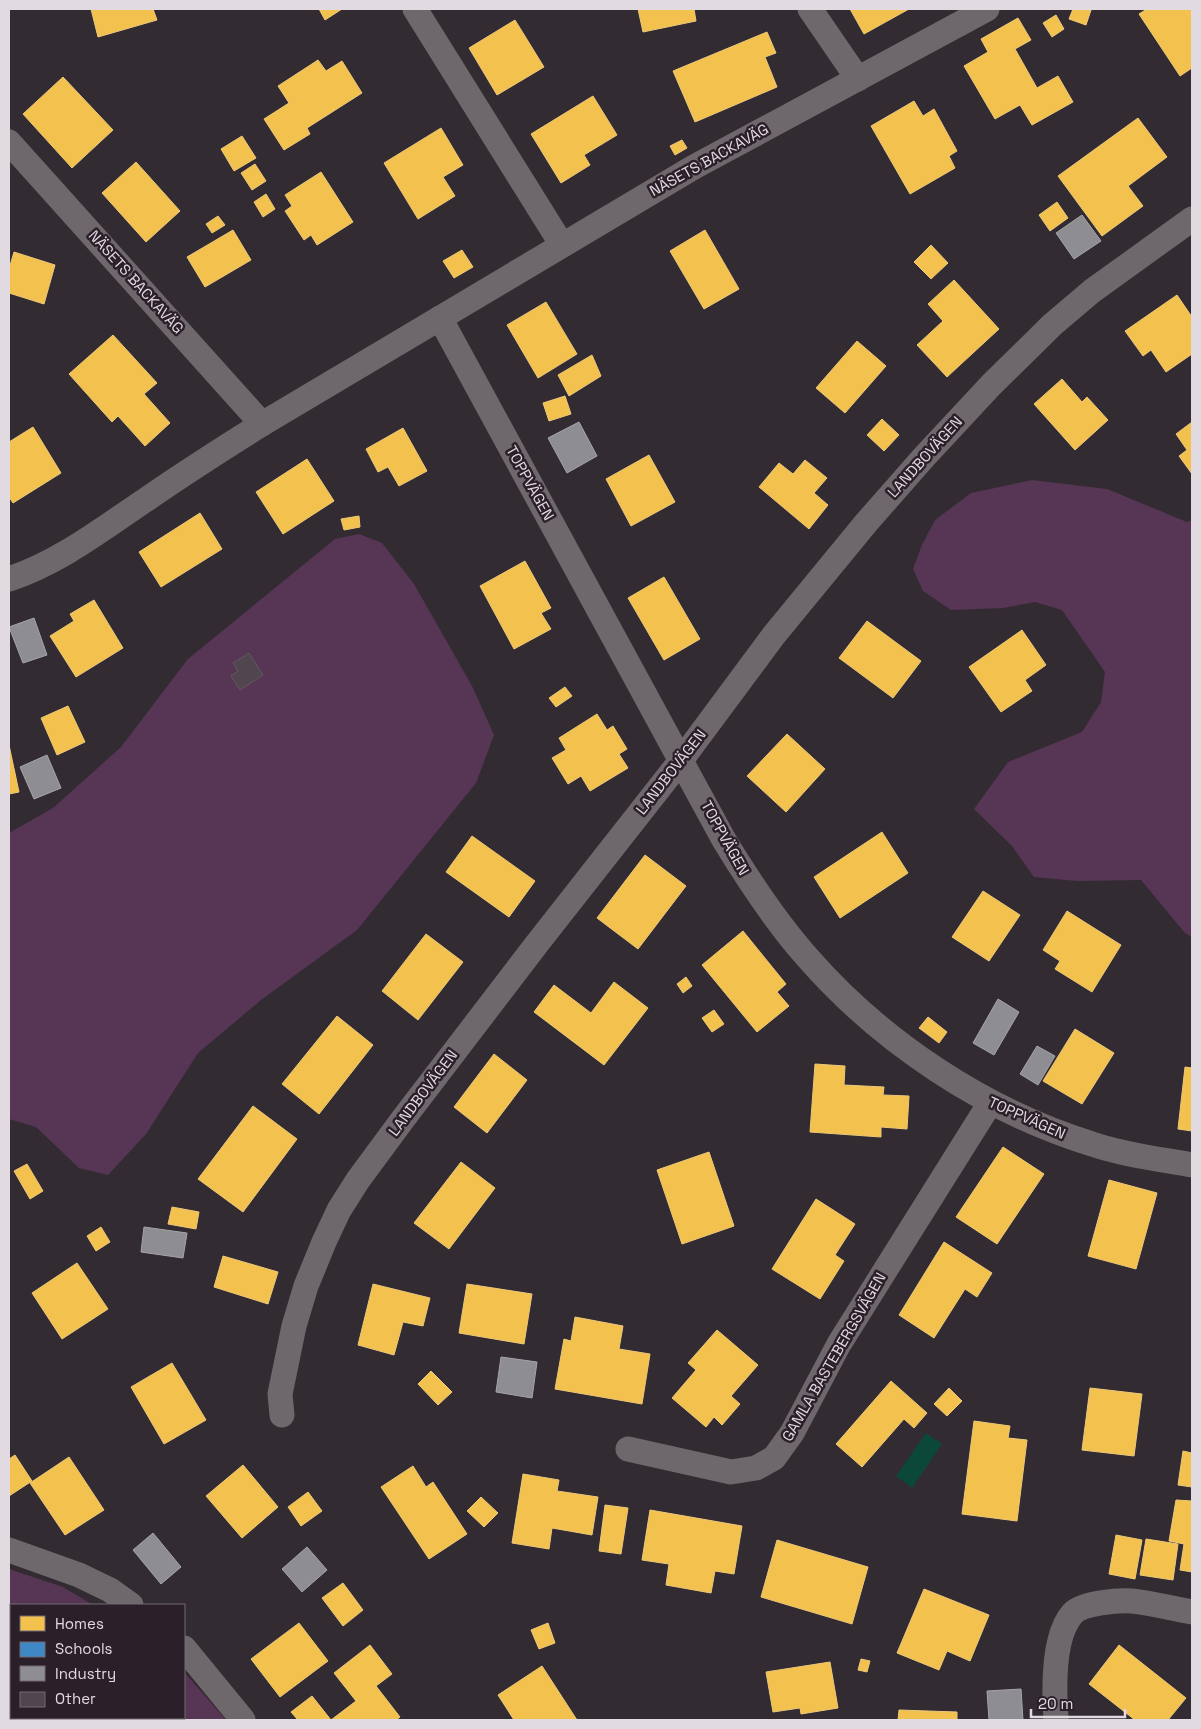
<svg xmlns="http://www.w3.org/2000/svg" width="1201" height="1729" viewBox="0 0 1201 1729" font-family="'Space Grotesk',sans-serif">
<rect width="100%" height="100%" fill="#322c32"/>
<!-- green -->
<g fill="#573555">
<path d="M 1032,480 L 1107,489 L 1187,522 L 1192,520 L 1192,937 L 1185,933 L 1141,880 L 1077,881 L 1034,877 L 1012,846 L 974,809 L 1008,762 L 1082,732 L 1101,702 L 1105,672 L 1062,610 L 1035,602 L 1003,608 L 951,610 L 923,591 L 913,569 L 922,545 L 935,520 L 971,493 Z"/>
<path d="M 359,534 L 382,543 L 414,584 L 472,686 L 494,735 L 476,783 L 357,930 L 261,1000 L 198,1053 L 146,1134 L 108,1175 L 79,1168 L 36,1127 L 9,1119 L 9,833 L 53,808 L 121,747 L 188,659 L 335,539 Z"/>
<path d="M 9,1569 L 63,1587 L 93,1605 L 11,1605 L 9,1604 Z"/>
<path d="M 184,1672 L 226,1720 L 68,1720 L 68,1718 L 184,1718 Z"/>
</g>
<!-- water -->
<path fill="#0c4837" d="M 926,1433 L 942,1444 L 912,1488 L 896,1476 Z"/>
<!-- homes -->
<g fill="#f2c14e" stroke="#edc87a">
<path d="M 91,9 L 153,9 L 157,20 L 98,37 Z"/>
<path d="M 319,9 L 342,9 L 325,20 Z"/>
<path d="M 638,9 L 694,9 L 696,21 L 643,32 Z"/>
<path d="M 850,9 L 909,9 L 864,34 Z"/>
<path d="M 1073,9 L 1091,10 L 1086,25 L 1069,19 Z"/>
<path d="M 1147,9 L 1192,9 L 1191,10 L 1192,12 L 1192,68 L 1180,76 L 1139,14 Z"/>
<path d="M 1056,15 L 1064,29 L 1052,37 L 1043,23 Z"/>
<path d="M 1018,18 L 1031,40 L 1015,49 L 1037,88 L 1058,76 L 1073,102 L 1032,125 L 1020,105 L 995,119 L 964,66 L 988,52 L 981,39 Z"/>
<path d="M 515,20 L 544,67 L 497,95 L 469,48 Z"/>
<path d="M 767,32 L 776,53 L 765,57 L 777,87 L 695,122 L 673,71 Z"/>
<path d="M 318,60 L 326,71 L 342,61 L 362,93 L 307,128 L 310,134 L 284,150 L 264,119 L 289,103 L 278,86 Z"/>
<path d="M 63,77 L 113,130 L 72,168 L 23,114 Z"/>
<path d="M 593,96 L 617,135 L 584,155 L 590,165 L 561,183 L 531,134 Z"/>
<path d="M 914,101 L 923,116 L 934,109 L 957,151 L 949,156 L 955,168 L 910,194 L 871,126 Z"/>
<path d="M 1138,118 L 1167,157 L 1128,186 L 1143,206 L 1102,236 L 1058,176 Z"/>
<path d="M 441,128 L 463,165 L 443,177 L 455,196 L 418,219 L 384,163 Z"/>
<path d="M 242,136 L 256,158 L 234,171 L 221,149 Z"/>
<path d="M 682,140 L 687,148 L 675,155 L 670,146 Z"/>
<path d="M 136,162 L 180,211 L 146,242 L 102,193 Z"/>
<path d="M 255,164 L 266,181 L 252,190 L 241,173 Z"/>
<path d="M 321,172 L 353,222 L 317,245 L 311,235 L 304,240 L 285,211 L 292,206 L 285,195 Z"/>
<path d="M 266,194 L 275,209 L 263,217 L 254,202 Z"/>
<path d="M 1057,202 L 1068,218 L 1050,231 L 1039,215 Z"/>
<path d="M 218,216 L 225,225 L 212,233 L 206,224 Z"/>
<path d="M 233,230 L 251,260 L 205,287 L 187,257 Z"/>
<path d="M 705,230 L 739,289 L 704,309 L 670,251 Z"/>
<path d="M 931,245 L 948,263 L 931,279 L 914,262 Z"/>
<path d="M 462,250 L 473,267 L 454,278 L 443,261 Z"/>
<path d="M 14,252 L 55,265 L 44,304 L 9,293 L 9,269 Z"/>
<path d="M 954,280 L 999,329 L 947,377 L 917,345 L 943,321 L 928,304 Z"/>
<path d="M 1177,295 L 1192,317 L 1192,354 L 1166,372 L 1151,350 L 1143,356 L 1125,331 Z"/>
<path d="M 546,302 L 577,354 L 538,378 L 507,325 Z"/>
<path d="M 113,335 L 157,383 L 144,394 L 170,423 L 145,446 L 118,416 L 112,422 L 69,374 Z"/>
<path d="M 857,341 L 886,366 L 845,413 L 816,388 Z"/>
<path d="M 592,355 L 601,376 L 569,396 L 558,375 Z"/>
<path d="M 1062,379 L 1082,402 L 1087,397 L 1108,420 L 1075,450 L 1034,404 Z"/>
<path d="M 565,396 L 571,414 L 549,421 L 543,403 Z"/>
<path d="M 882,419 L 899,435 L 884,451 L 867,435 Z"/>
<path d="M 1192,422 L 1192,474 L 1179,456 L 1187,450 L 1176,434 Z"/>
<path d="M 33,427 L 61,473 L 13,503 L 9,497 L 9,442 Z"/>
<path d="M 403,428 L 427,471 L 399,486 L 388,467 L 378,472 L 366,449 Z"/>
<path d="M 649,455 L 675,502 L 631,526 L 606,479 Z"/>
<path d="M 307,459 L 334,501 L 283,534 L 256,492 Z"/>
<path d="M 805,460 L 827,478 L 814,493 L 828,505 L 809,529 L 759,487 L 779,463 L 793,474 Z"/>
<path d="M 200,513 L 222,549 L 161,587 L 139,552 Z"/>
<path d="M 359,516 L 360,527 L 344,530 L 341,519 Z"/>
<path d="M 525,561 L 551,608 L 541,613 L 551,629 L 514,649 L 480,586 Z"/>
<path d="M 664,577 L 700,639 L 664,660 L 628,598 Z"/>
<path d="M 94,600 L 123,648 L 76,677 L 50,636 L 74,621 L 70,614 Z"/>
<path d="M 867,621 L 921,661 L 893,698 L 839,658 Z"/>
<path d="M 1022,630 L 1046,665 L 1025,680 L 1032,691 L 1001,712 L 969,667 Z"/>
<path d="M 565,687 L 572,696 L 556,707 L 549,698 Z"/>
<path d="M 68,706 L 85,742 L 57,755 L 41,718 Z"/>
<path d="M 597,714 L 607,730 L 613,726 L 627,749 L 619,754 L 628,768 L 590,791 L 581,776 L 568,784 L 552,758 L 566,750 L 559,738 Z"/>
<path d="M 787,734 L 825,769 L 786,812 L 747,776 Z"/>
<path d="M 9,745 L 19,792 L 9,794 Z"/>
<path d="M 882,832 L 908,873 L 840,918 L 814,877 Z"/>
<path d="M 472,836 L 535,881 L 509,917 L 446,872 Z"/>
<path d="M 645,855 L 686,886 L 638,949 L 597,918 Z"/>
<path d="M 983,891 L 1020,915 L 989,961 L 952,937 Z"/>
<path d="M 1067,911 L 1121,945 L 1092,992 L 1055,969 L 1060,961 L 1043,950 Z"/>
<path d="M 743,931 L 786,984 L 777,992 L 789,1006 L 757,1032 L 702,965 Z"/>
<path d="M 426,934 L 463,962 L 418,1020 L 382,991 Z"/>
<path d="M 686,977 L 692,986 L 683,993 L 677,984 Z"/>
<path d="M 614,982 L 648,1008 L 604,1065 L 534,1012 L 554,985 L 591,1013 Z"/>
<path d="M 714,1010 L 724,1024 L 712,1032 L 702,1018 Z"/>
<path d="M 337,1016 L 373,1045 L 319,1114 L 282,1084 Z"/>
<path d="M 928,1017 L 947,1032 L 939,1043 L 919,1028 Z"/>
<path d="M 1075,1029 L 1114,1053 L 1082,1104 L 1043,1081 Z"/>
<path d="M 494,1054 L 527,1080 L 487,1133 L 454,1107 Z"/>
<path d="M 815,1064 L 845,1066 L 844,1085 L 884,1087 L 883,1095 L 909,1096 L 907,1129 L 881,1127 L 881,1137 L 810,1132 Z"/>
<path d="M 1185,1067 L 1192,1068 L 1192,1131 L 1178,1129 Z"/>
<path d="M 253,1106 L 297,1139 L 243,1212 L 198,1179 Z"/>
<path d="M 1003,1147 L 1044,1174 L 997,1244 L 956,1217 Z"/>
<path d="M 709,1152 L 734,1226 L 682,1244 L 657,1170 Z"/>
<path d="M 461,1162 L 495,1188 L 449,1249 L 414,1223 Z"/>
<path d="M 27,1164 L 43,1191 L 30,1199 L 14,1171 Z"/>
<path d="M 1109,1180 L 1157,1193 L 1136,1269 L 1088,1256 Z"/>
<path d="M 816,1199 L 855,1224 L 835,1255 L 844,1261 L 820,1299 L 772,1269 Z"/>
<path d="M 172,1207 L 199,1212 L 196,1229 L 168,1224 Z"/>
<path d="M 101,1227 L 110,1242 L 96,1251 L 87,1236 Z"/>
<path d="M 944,1242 L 992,1273 L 977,1297 L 965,1289 L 934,1338 L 899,1315 Z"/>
<path d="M 223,1256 L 278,1272 L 268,1304 L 214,1287 Z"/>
<path d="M 77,1263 L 108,1309 L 62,1339 L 32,1293 Z"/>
<path d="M 373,1284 L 430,1298 L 423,1326 L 403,1322 L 394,1355 L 358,1345 Z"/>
<path d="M 467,1284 L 532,1294 L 524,1344 L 459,1333 Z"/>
<path d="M 575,1317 L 623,1326 L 619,1349 L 650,1354 L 642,1404 L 555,1389 L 564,1339 L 571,1341 Z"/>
<path d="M 717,1330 L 758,1365 L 731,1396 L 740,1404 L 722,1425 L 714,1417 L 706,1427 L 672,1398 L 696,1370 L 688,1363 Z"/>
<path d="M 172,1363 L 206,1420 L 164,1444 L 131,1387 Z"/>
<path d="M 431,1371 L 452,1392 L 438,1405 L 418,1384 Z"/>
<path d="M 891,1381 L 927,1413 L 914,1428 L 904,1419 L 862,1467 L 836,1444 Z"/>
<path d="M 949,1388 L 962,1401 L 947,1416 L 934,1404 Z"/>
<path d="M 1090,1388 L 1142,1394 L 1134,1456 L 1082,1450 Z"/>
<path d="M 974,1421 L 1010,1426 L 1008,1438 L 1027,1440 L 1017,1521 L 962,1514 Z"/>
<path d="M 1183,1451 L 1192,1453 L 1192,1487 L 1178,1485 Z"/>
<path d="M 15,1455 L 32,1481 L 9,1496 L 9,1459 Z"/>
<path d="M 69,1457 L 104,1510 L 65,1535 L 30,1483 Z"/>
<path d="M 243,1465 L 278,1507 L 242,1538 L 206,1496 Z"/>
<path d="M 413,1466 L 426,1487 L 433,1482 L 467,1534 L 429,1559 L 381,1487 Z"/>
<path d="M 523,1474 L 559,1480 L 557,1491 L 598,1497 L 592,1535 L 552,1528 L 549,1549 L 512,1543 Z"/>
<path d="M 308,1492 L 322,1511 L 301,1526 L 288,1507 Z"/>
<path d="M 481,1497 L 498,1513 L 484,1527 L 467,1511 Z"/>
<path d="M 1176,1500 L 1192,1501 L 1192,1572 L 1180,1570 L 1184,1544 L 1169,1541 Z"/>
<path d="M 605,1505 L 628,1508 L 621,1554 L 599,1551 Z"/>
<path d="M 650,1510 L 742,1526 L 734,1574 L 715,1571 L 711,1593 L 666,1585 L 669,1564 L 642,1560 Z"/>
<path d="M 1116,1535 L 1142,1540 L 1135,1579 L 1109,1574 Z"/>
<path d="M 1146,1539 L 1178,1544 L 1173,1580 L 1140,1575 Z"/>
<path d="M 777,1540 L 868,1567 L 852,1624 L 761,1597 Z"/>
<path d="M 343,1583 L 363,1610 L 343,1626 L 322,1598 Z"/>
<path d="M 924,1589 L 989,1615 L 970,1661 L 947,1651 L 939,1670 L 897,1653 Z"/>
<path d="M 299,1623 L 328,1661 L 280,1697 L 251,1659 Z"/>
<path d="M 548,1623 L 555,1643 L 539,1649 L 531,1630 Z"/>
<path d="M 370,1645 L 392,1674 L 376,1686 L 400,1717 L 396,1720 L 298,1720 L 291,1712 L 312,1696 L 331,1720 L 356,1701 L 334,1673 Z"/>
<path d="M 1119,1645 L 1186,1698 L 1168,1720 L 1135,1720 L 1089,1684 Z"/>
<path d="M 861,1659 L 870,1661 L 867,1672 L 858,1670 Z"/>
<path d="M 830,1662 L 838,1708 L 801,1714 L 800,1708 L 773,1712 L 766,1672 Z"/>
<path d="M 542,1666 L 577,1720 L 514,1720 L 498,1695 Z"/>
<path d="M 899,1710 L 957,1712 L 957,1720 L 898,1720 Z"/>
</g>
<!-- schools -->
<path fill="#3f88c5" stroke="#70a1cd" d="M 9,1677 L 11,1677 L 11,1718 L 33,1718 L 33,1720 L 9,1720 Z"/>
<!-- industry -->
<g fill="#8d8d92" stroke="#a6a4aa">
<path d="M 1082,215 L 1101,241 L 1074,259 L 1056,233 Z"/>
<path d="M 579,422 L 597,456 L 567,473 L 548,438 Z"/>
<path d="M 34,618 L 47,655 L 23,663 L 9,627 Z"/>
<path d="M 47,755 L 61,788 L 34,799 L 20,767 Z"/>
<path d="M 998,999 L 1019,1012 L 994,1055 L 973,1043 Z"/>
<path d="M 1037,1046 L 1055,1056 L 1038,1085 L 1020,1074 Z"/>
<path d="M 144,1227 L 187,1233 L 183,1258 L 141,1252 Z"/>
<path d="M 501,1357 L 537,1362 L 532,1398 L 496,1392 Z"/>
<path d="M 153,1533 L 181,1567 L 161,1584 L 133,1550 Z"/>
<path d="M 307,1547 L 327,1570 L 302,1592 L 282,1569 Z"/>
<path d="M 1021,1689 L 1023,1720 L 989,1720 L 987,1691 Z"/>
</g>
<!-- building -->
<path fill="#514550" stroke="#605a5f" d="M 249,653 L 263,675 L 240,690 L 231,676 L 238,671 L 233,663 Z"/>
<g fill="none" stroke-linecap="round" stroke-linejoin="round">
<!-- street -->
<g stroke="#6e686d" stroke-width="25">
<path d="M 415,9 L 562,245"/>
<path d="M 810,9 L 858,79"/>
<path d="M 9,142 L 262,424"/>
<path d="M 440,318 L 724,840 C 749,881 775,921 807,957 C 881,1042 985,1111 1092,1144 C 1124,1155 1159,1159 1192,1165"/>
<path d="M 9,579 C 58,563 101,530 144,501 C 183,474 222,449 262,424 L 694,167 L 987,9"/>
<path d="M 282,1415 L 280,1394 L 294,1326 L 306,1286 L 324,1242 L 339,1210 L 358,1180 L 403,1119 L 536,945 L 682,759 L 774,635 L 866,523 L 924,457 L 991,385 L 1052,325 L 1092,291 L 1192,219"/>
<path d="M 628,1449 L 731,1472 L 756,1468 L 774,1458 L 792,1433 L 839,1344 L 990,1103"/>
<path d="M 9,1550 L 79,1575 L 110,1590 L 131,1605"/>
<path d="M 184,1648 L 243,1720"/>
<path d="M 1056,1720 C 1054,1691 1052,1636 1073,1613 C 1083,1603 1118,1600 1132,1601 C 1152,1603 1173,1609 1192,1612"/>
</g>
</g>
<g text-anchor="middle" stroke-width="5" stroke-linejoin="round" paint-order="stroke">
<!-- street labels -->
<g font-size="15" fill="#e2dae1" stroke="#2b1f2a">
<text transform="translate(709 160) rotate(-29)" y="5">NÄSETS BACKAVÄG</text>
<text transform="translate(136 282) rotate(48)" y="5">NÄSETS BACKAVÄG</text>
<text transform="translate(925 457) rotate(-48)" y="5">LANDBOVÄGEN</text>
<text transform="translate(530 483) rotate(61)" y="5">TOPPVÄGEN</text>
<text transform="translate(671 772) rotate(-52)" y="5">LANDBOVÄGEN</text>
<text transform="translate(725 838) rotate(61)" y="5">TOPPVÄGEN</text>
<text transform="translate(423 1093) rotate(-53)" y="5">LANDBOVÄGEN</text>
<text transform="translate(1027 1118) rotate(24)" y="5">TOPPVÄGEN</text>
<text transform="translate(834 1357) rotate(-60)" y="5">GAMLA BASTEBERGSVÄGEN</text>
</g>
</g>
<!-- border -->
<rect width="1201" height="1729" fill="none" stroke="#e2dae1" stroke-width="20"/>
<!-- legend -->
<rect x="10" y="1604" width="175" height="115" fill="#2b1f2a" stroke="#746a73"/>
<rect x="20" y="1616" width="25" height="15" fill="#f2c14e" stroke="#746a73"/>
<text x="55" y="1629" font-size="15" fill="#e2dae1">Homes</text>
<rect x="20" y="1642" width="25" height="15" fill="#3f88c5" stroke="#746a73"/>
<text x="55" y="1654" font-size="15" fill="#e2dae1">Schools</text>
<rect x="20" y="1666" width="25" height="15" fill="#8d8d92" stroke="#746a73"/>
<text x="55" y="1679" font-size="15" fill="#e2dae1">Industry</text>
<rect x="20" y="1692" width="25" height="15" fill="#514550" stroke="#746a73"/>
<text x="55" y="1704" font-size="15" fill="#e2dae1">Other</text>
<!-- scale -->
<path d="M1031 1709v8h94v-8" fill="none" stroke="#e2dae1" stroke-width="2.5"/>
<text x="1038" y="1709" font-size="15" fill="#e2dae1" stroke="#2b1f2a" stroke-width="4" paint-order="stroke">20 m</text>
</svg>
